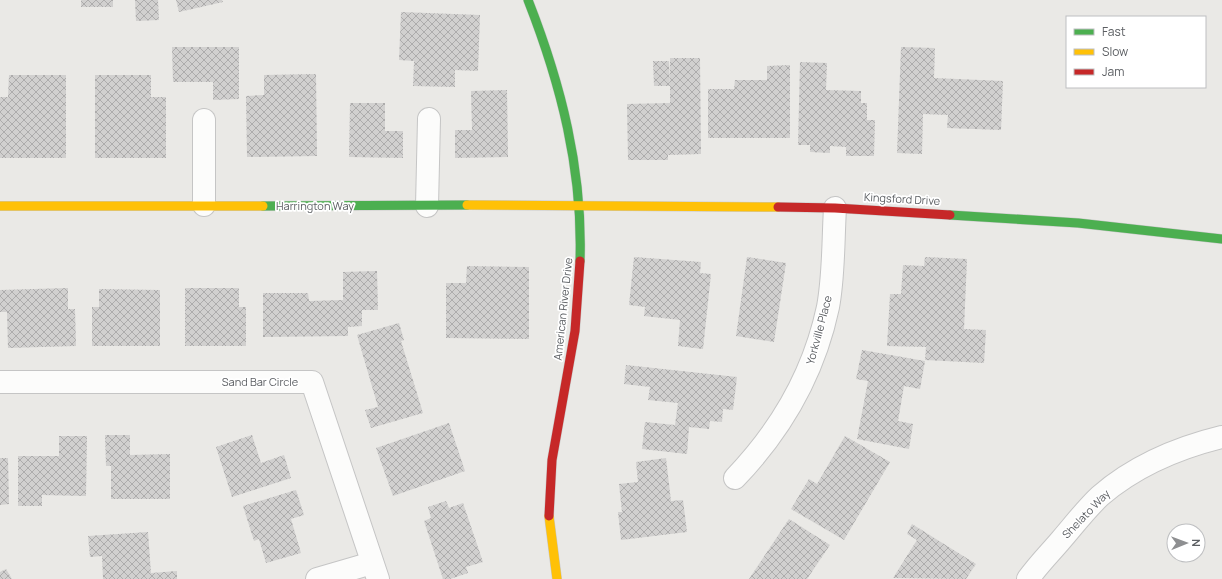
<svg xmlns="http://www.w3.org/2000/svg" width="1222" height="579" viewBox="0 0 1222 579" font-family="Manrope,sans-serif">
<defs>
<pattern id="building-cross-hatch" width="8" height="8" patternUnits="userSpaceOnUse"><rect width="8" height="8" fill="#d1d0cf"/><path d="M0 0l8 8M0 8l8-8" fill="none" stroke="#adacac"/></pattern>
</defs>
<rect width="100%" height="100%" fill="#eae9e6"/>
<!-- building -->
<g fill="url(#building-cross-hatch)">
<rect x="81" y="0" width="32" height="7"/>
<path d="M 135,0 L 158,0 L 159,20 L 136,21 Z"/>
<path d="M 176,0 L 222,0 L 223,2 L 179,12 Z"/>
<path d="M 401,12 L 480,15 L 478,71 L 455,70 L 455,87 L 413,86 L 414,61 L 399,60 Z"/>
<path d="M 172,47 L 239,47 L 239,99 L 213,100 L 213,82 L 173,82 Z"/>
<path d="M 901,47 L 935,48 L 934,78 L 1003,81 L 1001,130 L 947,128 L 948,115 L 923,114 L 922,154 L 897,153 Z"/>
<path d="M 670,58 L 700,58 L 701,154 L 668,155 L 668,160 L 628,160 L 627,104 L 670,103 Z"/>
<path d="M 653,61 L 669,61 L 670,86 L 654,86 Z"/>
<path d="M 800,62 L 827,63 L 826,90 L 861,91 L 861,103 L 867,103 L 867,120 L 875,120 L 874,156 L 846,156 L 846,147 L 830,146 L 830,153 L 810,152 L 810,145 L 798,145 Z"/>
<path d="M 790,65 L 790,138 L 708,138 L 708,89 L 734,89 L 735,80 L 767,80 L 767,66 Z"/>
<path d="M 316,74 L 317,156 L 247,157 L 246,96 L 264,95 L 264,75 Z"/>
<path d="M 9,75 L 66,75 L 66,158 L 0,158 L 0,97 L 8,97 Z"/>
<path d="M 95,75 L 151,75 L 151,97 L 166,97 L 166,158 L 95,158 Z"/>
<path d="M 507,90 L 508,157 L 455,158 L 455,130 L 472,130 L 471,91 Z"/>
<path d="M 350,103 L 385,103 L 385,131 L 403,131 L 403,158 L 349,157 Z"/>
<path d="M 634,257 L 701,262 L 700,273 L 711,274 L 703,349 L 678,346 L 680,320 L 644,316 L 645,307 L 629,305 Z"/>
<path d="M 747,257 L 786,263 L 774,342 L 736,336 Z"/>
<path d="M 925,257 L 967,259 L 964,329 L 986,330 L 984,363 L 925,360 L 926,347 L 887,346 L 890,294 L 901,294 L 903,265 L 924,266 Z"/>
<path d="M 467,266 L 529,267 L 529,339 L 446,338 L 446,283 L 466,283 Z"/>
<path d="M 377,271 L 378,310 L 362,310 L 362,326 L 348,327 L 348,336 L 263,337 L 263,293 L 308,293 L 309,301 L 343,300 L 343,272 Z"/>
<path d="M 68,288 L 68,309 L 75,309 L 76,346 L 8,348 L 7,312 L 0,312 L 0,290 Z"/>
<path d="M 185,288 L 239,288 L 239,307 L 246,307 L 246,346 L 185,346 Z"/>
<path d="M 99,289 L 160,290 L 160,346 L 92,346 L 92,307 L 99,307 Z"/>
<path d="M 399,323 L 404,340 L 401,341 L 423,413 L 371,428 L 365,410 L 378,407 L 357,335 Z"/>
<path d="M 862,350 L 925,361 L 920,389 L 904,386 L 898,421 L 913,424 L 909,449 L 857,439 L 868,381 L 856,379 Z"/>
<path d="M 626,365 L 737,377 L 733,410 L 723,409 L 722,422 L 710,421 L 709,429 L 689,427 L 687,454 L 642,449 L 645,422 L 675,425 L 678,403 L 648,400 L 650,387 L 624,384 Z"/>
<path d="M 449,423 L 465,471 L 393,496 L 376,448 Z"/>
<path d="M 105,435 L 130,435 L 130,455 L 170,454 L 170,499 L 111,499 L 111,466 L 106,466 Z"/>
<path d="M 252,435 L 261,463 L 284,455 L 291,478 L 232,497 L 216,447 Z"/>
<path d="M 59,436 L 87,436 L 86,496 L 42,495 L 42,506 L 18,506 L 18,456 L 59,456 Z"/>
<path d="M 845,436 L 890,462 L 844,540 L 791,509 L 809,479 L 817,484 Z"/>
<path d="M 0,458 L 8,458 L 9,504 L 0,505 Z"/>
<path d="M 666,458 L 671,501 L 683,500 L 687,532 L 621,540 L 618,512 L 622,512 L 619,484 L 638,482 L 636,462 Z"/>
<path d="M 296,490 L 304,515 L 291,519 L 301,553 L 266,563 L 259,539 L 254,541 L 243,506 Z"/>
<path d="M 446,501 L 449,508 L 463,503 L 483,562 L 466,567 L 468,573 L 450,579 L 443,579 L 424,521 L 431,518 L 428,507 Z"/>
<path d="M 789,519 L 830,545 L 807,579 L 749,579 Z"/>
<path d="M 912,524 L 976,564 L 966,579 L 893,578 L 917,540 L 907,534 Z"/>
<path d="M 148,532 L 151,573 L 177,571 L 177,579 L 103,579 L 102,556 L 90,557 L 88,536 Z"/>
<path d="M 6,569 L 12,579 L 0,579 L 0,572 Z"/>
</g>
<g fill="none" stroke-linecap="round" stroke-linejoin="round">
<!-- street casing -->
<g stroke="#c5c5c5" stroke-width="24">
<g id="street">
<path d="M 204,120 L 204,205"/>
<path d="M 427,206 L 429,119"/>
<path d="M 0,382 L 312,382 L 378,579"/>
<path d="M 735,478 C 781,430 814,373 828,307 C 834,275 833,241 835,208"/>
<path d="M 317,579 L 372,563"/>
<path d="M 1028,579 C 1038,565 1050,553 1061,540 C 1074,525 1086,509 1100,496 C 1136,465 1177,448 1222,437"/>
</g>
</g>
<!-- fast casing -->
<g stroke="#c7c7c7" stroke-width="10">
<g id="fast">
<path d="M 528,0 C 561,84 583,170 580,261"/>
<path d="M 263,206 L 467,205"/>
<path d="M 950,215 L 1078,223 L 1222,239"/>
</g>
</g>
<!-- slow casing -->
<g stroke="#c7c7c7" stroke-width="10">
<g id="slow">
<path d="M 467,205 L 778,207"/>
<path d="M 0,206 L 263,206"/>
<path d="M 549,516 L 557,579"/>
</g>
</g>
<!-- jam casing -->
<g stroke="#c7c7c7" stroke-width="10">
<g id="jam">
<path d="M 778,207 L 835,208 L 950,215"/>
<path d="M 549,516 L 552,460 L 575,331 L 580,261"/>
</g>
</g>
<!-- street -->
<use href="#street" stroke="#fcfcfb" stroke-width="22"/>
<!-- fast -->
<use href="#fast" stroke="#4caf50" stroke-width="9"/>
<!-- slow -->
<use href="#slow" stroke="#ffc107" stroke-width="9"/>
<!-- jam -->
<use href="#jam" stroke="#c62828" stroke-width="9"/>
</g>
<g text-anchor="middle" stroke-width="3.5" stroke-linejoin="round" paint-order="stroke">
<!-- street labels -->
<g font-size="11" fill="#5c5f63" stroke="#fff">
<text transform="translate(902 199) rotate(3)" y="4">Kingsford Drive</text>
<text x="315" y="210">Harrington Way</text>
<text transform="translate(563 309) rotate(-84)" y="4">American River Drive</text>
<text transform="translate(819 330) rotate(-75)" y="4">Yorkville Place</text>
<text x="260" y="386">Sand Bar Circle</text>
<text transform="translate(1086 514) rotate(-46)" y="4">Shelato Way</text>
</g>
</g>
<!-- legend -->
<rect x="1066" y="16" width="140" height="72" fill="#ffffff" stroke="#bebfc1"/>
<rect x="1074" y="29" width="20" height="6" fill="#4caf50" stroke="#bebfc1"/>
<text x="1102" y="36" font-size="12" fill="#5c5f63">Fast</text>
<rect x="1074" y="49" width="20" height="6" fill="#ffc107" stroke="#bebfc1"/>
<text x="1102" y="56" font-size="12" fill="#5c5f63">Slow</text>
<rect x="1074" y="69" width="20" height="6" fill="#c62828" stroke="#bebfc1"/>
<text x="1102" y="76" font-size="12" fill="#5c5f63">Jam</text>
<!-- north arrow -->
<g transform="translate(1186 543) rotate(89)"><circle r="19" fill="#ffffff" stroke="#bebfc1"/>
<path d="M0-3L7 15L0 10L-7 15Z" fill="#8e8f91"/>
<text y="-6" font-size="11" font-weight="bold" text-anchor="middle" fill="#5c5f63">N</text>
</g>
</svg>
